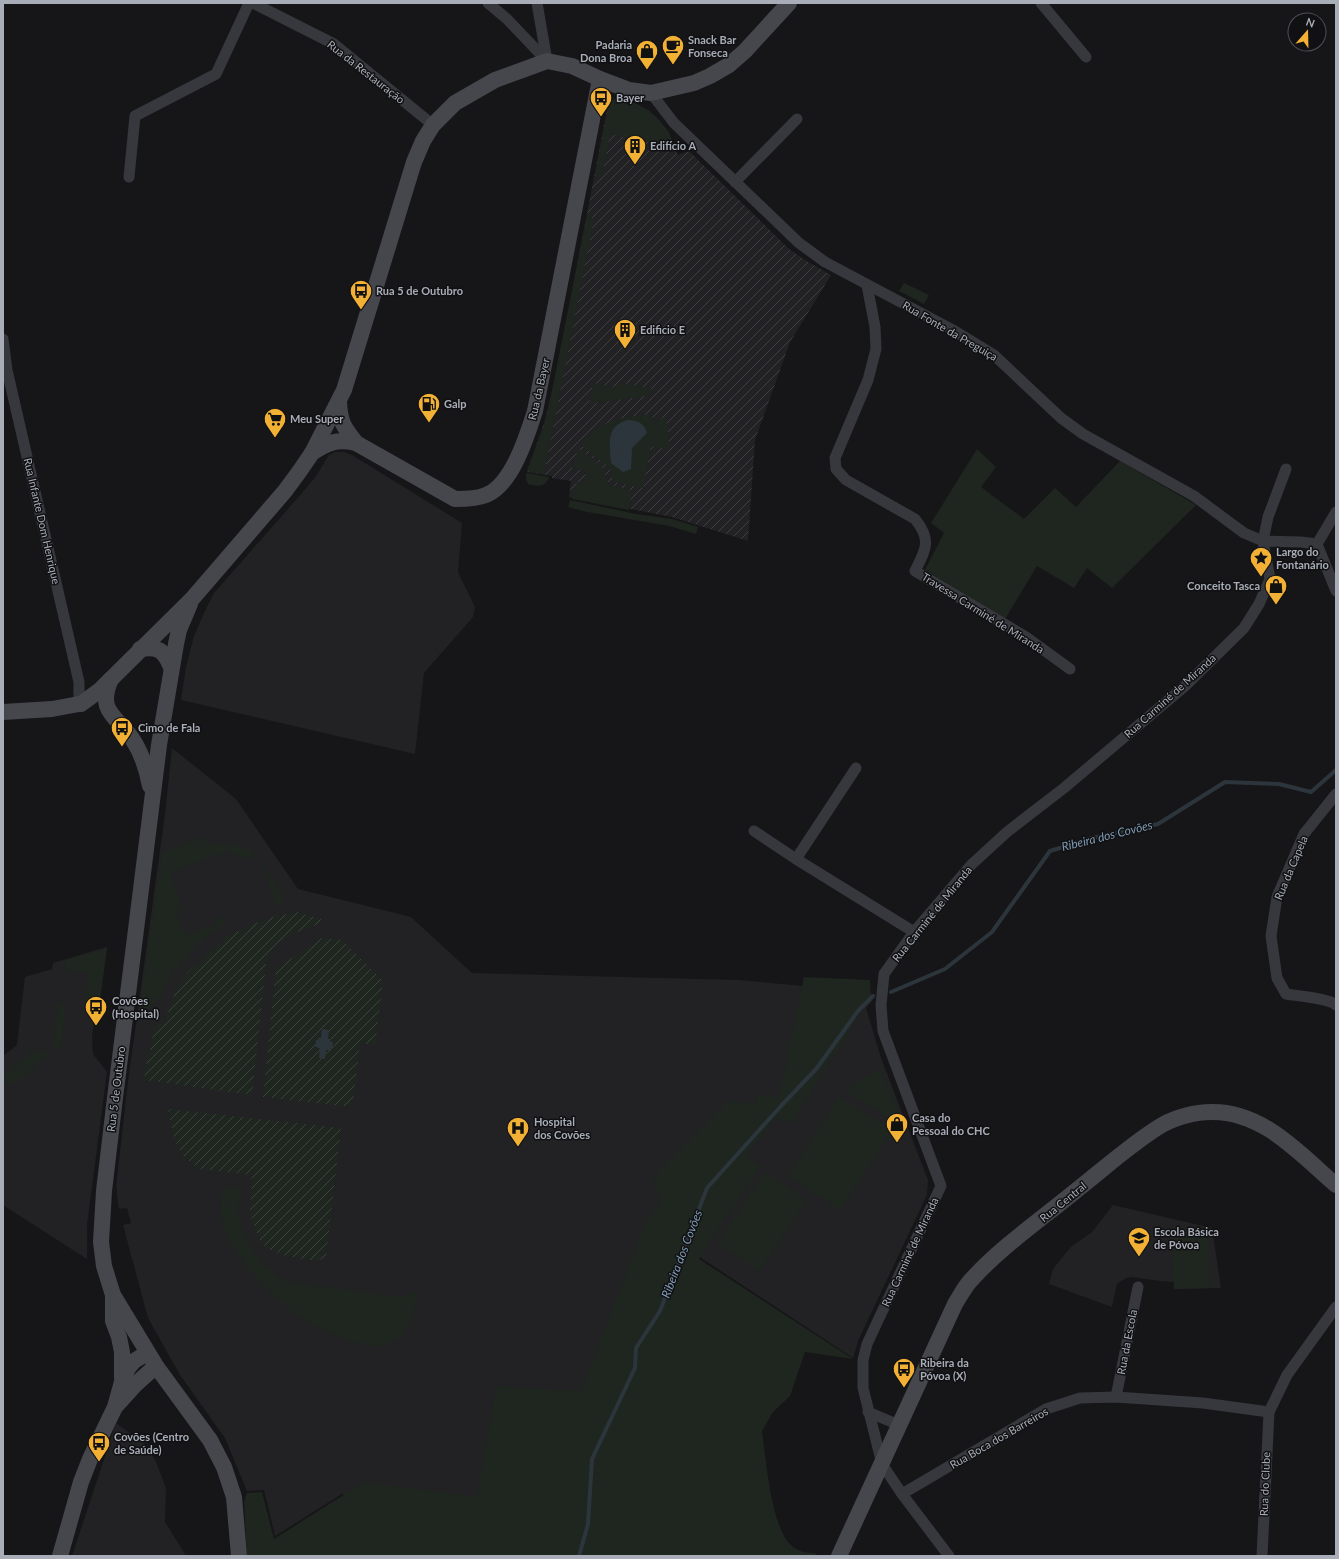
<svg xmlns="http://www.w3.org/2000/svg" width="1339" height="1559" viewBox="0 0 1339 1559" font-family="Lato,sans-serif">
<defs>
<pattern id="industrial-furrows" width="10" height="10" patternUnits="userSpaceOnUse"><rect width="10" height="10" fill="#222225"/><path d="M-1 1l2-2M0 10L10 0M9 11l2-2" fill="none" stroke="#3f3f43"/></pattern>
<pattern id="garden-furrows" width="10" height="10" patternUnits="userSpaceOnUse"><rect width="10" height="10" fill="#1e261f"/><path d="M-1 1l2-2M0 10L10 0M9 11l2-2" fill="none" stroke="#3c433d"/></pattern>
</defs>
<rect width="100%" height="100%" fill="#161618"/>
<!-- built -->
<g fill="#222225">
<path d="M 335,452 L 344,452 L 352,455 L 462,523 L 458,572 L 475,607 L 473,617 L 424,673 L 415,754 L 181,700 L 186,667 L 194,636 L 204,613 L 214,593 L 302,493 L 316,476 L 329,455 Z"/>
<path d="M 172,748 L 236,799 L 298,889 L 411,917 L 472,973 L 738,980 L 871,992 L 872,1001 L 866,1008 L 881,1058 L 928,1180 L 927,1195 L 858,1341 L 853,1358 L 689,1250 L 573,1556 L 499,1556 L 342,1494 L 275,1536 L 264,1490 L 247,1491 L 225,1438 L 180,1375 L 148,1318 L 123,1225 L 131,1223 L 127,1208 L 119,1209 L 117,1196 L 117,1189 L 116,1188 L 127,1089 L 165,814 Z"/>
<path d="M 107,947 L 98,1015 L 95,1015 L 92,1037 L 93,1054 L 107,1072 L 87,1225 L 87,1259 L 3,1205 L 3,1056 L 17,1045 L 25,977 L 52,969 L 53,963 Z"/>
<path d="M 1113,1205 L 1212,1228 L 1221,1288 L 1174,1289 L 1174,1282 L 1160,1281 L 1132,1277 L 1126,1278 L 1117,1284 L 1112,1307 L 1049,1284 L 1053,1269 L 1071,1247 L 1092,1232 Z"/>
<path d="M 116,1423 L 146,1445 L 156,1462 L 166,1488 L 165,1522 L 186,1556 L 72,1556 Z"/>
</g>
<!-- industrial -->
<path fill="url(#industrial-furrows)" d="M 614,99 L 620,99 L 639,106 L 648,110 L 656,117 L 668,131 L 678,155 L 689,151 L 788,248 L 805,260 L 831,275 L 790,342 L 755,440 L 748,541 L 672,517 L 569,497 L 571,481 L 552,478 L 552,476 L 527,472 L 545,420 L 554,384 L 607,110 L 611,102 Z"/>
<!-- grass -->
<g fill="#1e261f">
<path d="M 614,99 C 635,98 657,114 667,131 C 671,136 673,142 675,148 L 610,134 L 602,177 L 595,176 L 608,110 L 611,102 Z"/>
<path d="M 587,217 L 594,218 L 544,474 L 527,471 L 546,420 Z"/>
<path d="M 904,283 L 929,295 L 924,304 L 899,291 Z"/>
<path d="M 618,382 L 652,389 L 651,395 L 589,404 L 593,383 L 617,388 Z"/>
<path d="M 651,414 L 654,421 L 656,421 L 666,416 L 670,450 L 651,446 L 643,488 L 613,482 L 610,468 L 581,445 C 599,419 622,418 651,414 Z"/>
<path d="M 578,449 L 601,465 L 609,485 L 632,491 L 629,510 L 572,499 L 577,482 L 584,483 L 586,471 L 572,468 Z"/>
<path d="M 977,449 L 996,467 L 981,487 L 1024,519 L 1055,488 L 1076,507 L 1120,461 L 1196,505 L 1112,588 L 1087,568 L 1074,588 L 1037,566 L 1005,619 L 925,570 L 944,533 L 931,523 Z"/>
<path d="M 526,473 L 549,477 C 546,487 537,487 528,484 L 526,479 Z"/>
<path d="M 570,500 L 636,514 L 672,519 L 698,527 L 696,534 L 669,526 L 582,511 L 568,507 Z"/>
<path d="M 203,836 L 206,844 C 225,843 240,843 256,854 L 244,859 L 229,851 L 170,872 L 182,908 L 176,910 L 185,935 L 216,925 L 214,920 L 225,916 L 226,921 C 219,929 210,934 202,941 C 192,950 185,960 175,969 L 172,969 L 160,998 L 145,1013 L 139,1013 L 162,853 Z"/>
<path d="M 263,862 L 284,896 C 282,905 277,905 270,907 L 269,903 L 275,901 L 262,863 Z"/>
<path d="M 107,948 L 99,1006 L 85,1005 L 88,973 L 65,970 L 66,960 Z"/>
<path d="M 804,977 L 870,980 L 871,1000 L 866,1005 L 791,1124 L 776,1117 L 746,1156 L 760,1167 L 699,1259 L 853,1359 L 805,1352 L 790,1396 L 773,1412 L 762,1431 C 766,1459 771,1525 790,1544 C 797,1552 806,1553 815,1553 L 817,1556 L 247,1556 L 244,1502 L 247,1493 L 262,1492 L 274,1539 L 364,1482 L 477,1497 L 496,1386 L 581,1391 L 645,1224 L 660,1201 L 653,1177 L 729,1101 L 756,1104 L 758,1095 L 779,1097 Z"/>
<path d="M 58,1002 L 66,1003 L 61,1049 L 53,1048 Z"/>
<path d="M 39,1051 L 48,1052 L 48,1056 L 15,1083 L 9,1083 L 4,1080 L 5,1076 L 30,1052 L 39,1053 Z"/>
<path d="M 880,1069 L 902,1117 L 898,1124 L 844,1090 Z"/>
<path d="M 839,1097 L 892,1130 L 841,1210 L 788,1177 Z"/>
<path d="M 764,1172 L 807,1200 L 760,1271 L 718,1244 Z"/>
<path d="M 223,1186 L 241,1189 L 238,1214 L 242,1228 L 251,1247 L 261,1262 L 282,1281 L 403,1297 L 418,1291 L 414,1317 L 404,1331 L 406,1334 C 398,1338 389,1344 381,1346 C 373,1348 348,1340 340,1337 C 328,1332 317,1328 306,1321 C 275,1303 225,1251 221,1214 C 220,1205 222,1195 223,1186 Z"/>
<path d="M 1172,1227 L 1207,1227 L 1210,1288 L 1174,1289 Z"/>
</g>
<!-- garden -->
<g fill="url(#garden-furrows)">
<path d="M 297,912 L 326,921 L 292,934 L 276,945 L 266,963 L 252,1095 L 144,1080 L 148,1052 L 150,1052 L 154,1028 L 165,1021 L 175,992 L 187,973 L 226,937 L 268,918 Z"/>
<path d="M 322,938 L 342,940 L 383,981 L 375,1045 L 360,1043 L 353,1102 L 351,1102 L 350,1107 L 263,1097 L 276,969 Z"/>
<path d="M 168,1109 L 341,1128 L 326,1257 L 317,1261 L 286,1256 L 268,1249 L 260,1241 L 250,1214 L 252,1175 L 199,1169 L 184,1157 L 174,1139 Z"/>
</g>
<!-- water -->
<g fill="#2c353c">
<path d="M 628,420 C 637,420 644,423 647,433 L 632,448 L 631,469 L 623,472 L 611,463 C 610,444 605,426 628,420 Z"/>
<path d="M 322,1029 L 329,1030 L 328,1039 L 331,1039 L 330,1042 L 333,1042 L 332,1049 L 330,1048 L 330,1050 L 326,1050 L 325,1059 L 319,1058 L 320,1049 L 315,1046 L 316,1040 L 318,1040 L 318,1038 L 321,1038 Z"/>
</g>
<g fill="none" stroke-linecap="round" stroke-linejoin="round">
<!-- stream -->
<g stroke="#2c353c" stroke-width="4">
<path d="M 891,992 L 945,969 L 992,932 L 1050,851 L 1092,838 L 1158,824 L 1225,782 L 1279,784 L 1311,792 L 1336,770"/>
<path d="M 579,1556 L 588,1524 L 592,1459 L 635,1368 L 636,1348 L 660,1311 L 707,1188 L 781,1106 L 817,1068 L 858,1011 L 873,996"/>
</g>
<!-- street -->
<g stroke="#37383d" stroke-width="11">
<path d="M 253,3 L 334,44 L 433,125"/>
<path d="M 488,3 L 507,19 L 547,61"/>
<path d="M 537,3 L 547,61"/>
<path d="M 1041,3 L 1086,57"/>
<path d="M 651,93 L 674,123 L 799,243 L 825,262 L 953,330 L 994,355 L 1061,418 L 1083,434 L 1194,496 L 1244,533 L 1263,541 L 1301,542 L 1317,544"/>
<path d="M 129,177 L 135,116 L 216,74 L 249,3"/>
<path d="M 735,182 L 797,119"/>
<path d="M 867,285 L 875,327 L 876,349 L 868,380 L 835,458 L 836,469 L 846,480 L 915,519 C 932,540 926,549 915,571 L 1026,637 L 1070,669"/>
<path d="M 3,339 L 7,370 L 79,682 L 79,704 L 81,704"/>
<path d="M 1317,544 L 1336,591"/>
<path d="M 1317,544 L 1336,512"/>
<path d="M 1336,794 L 1304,834 L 1277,897 L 1271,936 L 1277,978 L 1286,994 C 1297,996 1328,998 1336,1005"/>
<path d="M 754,831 L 796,859 L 914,932"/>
<path d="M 796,859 L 856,768"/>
<path d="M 1116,1397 L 1138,1287"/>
<path d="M 868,1412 L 899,1425"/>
<path d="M 902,1494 L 1046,1409 L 1080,1398 L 1116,1397 L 1203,1403 L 1269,1412"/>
<path d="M 949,1556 L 902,1494 L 882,1464 L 863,1388 L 863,1360 L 867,1344 L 941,1186 L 883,1031 L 881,1005 L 884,974 L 914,932 L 971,865 L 1007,832 L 1064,788 L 1185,686 L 1244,628 L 1259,604 L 1270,579 L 1263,541 L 1268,517 L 1286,469"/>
<path d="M 1262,1556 L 1269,1412 L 1287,1375 L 1336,1307"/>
</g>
<!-- secondary -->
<g stroke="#45474d" stroke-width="16">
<path d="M 339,402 C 340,423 344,427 356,443"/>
<path d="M 312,453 C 328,442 337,439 356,443 L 455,499 C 465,499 477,499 486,495 C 512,485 527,436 535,411 L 600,79"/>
<path d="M 190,604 L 179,630 L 176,644 L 159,745 L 114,1106 L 104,1191 L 101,1242 L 104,1266 L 113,1295 L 156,1366 L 210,1440 L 224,1467 L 234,1497 L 239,1556"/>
<path d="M 140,649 C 158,646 164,650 171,667"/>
<path d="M 111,679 C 96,713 118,716 133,740 C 142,754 147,770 150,786"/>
<path d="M 81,704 L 100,690 L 192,599 L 285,491 L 299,472 L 312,453 L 344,390 L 414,162 L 423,141 L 433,125 L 455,103 L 495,80 L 547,61 L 572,66 L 600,79 L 629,90 L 651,93 L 694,83 L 710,76 L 729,65 L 745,51 L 789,3"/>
<path d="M 3,712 L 52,709 L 79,704"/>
<path d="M 113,1295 L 113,1321 L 119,1337 L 122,1352 L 122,1378"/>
<path d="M 117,1405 L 136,1384 L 156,1366"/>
<path d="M 60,1556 L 81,1482 L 90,1459 L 115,1407 L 122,1382 L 128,1368 L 134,1361 L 147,1353"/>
<path d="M 839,1556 L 955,1304 C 960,1296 965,1286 972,1279 C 1002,1246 1043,1218 1078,1189 C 1105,1168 1132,1143 1162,1125 C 1176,1117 1196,1112 1211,1112 C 1263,1111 1300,1154 1336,1185"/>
</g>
</g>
<!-- icons -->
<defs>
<g id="cafe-pin" transform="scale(1.15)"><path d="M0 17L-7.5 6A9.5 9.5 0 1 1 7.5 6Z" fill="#f2b134" stroke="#111113"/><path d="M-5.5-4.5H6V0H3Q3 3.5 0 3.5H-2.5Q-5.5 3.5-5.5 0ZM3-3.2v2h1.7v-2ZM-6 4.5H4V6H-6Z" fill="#111"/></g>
<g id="shop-pin" transform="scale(1.15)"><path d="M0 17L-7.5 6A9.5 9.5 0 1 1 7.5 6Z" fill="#f2b134" stroke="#111113"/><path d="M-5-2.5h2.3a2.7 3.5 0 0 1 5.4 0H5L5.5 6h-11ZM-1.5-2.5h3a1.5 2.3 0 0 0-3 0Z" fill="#111"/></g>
<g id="bus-pin" transform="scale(1.15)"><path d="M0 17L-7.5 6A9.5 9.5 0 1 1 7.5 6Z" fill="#f2b134" stroke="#111113"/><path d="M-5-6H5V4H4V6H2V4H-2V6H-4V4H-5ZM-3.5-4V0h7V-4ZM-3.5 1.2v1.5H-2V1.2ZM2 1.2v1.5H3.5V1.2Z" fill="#111"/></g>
<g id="building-pin" transform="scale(1.15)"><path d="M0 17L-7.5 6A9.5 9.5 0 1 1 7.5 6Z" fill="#f2b134" stroke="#111113"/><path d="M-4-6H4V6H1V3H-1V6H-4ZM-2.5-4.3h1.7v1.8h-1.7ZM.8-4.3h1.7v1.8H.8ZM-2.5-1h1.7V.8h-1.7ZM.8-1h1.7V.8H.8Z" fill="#111"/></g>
<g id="fuel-pin" transform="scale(1.15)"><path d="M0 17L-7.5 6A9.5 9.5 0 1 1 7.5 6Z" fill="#f2b134" stroke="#111113"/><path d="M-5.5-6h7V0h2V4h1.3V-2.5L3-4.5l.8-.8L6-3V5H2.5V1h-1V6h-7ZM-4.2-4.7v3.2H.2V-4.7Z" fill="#111"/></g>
<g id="supermarket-pin" transform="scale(1.15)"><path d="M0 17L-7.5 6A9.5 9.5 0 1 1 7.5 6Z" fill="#f2b134" stroke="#111113"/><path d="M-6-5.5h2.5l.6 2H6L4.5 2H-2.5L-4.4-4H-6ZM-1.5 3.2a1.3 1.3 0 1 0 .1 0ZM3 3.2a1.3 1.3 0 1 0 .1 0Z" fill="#111"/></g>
<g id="sight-pin" transform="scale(1.15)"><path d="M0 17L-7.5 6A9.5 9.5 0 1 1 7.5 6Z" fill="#f2b134" stroke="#111113"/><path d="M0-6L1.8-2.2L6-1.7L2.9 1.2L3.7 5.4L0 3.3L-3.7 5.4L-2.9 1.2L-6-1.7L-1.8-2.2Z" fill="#111"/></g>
<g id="hospital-pin" transform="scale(1.15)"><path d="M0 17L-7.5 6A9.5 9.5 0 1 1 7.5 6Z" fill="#f2b134" stroke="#111113"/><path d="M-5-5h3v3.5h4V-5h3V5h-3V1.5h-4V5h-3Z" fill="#111"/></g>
<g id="school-pin" transform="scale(1.15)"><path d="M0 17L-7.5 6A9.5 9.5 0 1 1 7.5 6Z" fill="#f2b134" stroke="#111113"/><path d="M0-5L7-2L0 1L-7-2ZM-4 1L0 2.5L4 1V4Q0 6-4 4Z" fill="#111"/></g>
</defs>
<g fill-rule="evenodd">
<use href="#cafe-pin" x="673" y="46"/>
<use href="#shop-pin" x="647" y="51"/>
<use href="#bus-pin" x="601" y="98"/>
<use href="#building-pin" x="635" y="146"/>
<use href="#bus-pin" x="361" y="291"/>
<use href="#building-pin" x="625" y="330"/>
<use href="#fuel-pin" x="429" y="404"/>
<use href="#supermarket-pin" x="275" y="419"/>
<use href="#sight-pin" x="1261" y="558"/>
<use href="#shop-pin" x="1276" y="586"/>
<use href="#bus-pin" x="122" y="728"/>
<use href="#bus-pin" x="96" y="1007"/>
<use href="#shop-pin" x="897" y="1124"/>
<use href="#hospital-pin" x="518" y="1128"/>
<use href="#school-pin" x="1139" y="1238"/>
<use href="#bus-pin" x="904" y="1369"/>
<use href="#bus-pin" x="99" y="1443"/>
</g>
<g text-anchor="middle" stroke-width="3" stroke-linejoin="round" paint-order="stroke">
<!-- poi labels -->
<g font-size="11" font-weight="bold" fill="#a8adb8" stroke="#111113" text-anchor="start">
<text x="688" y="44">Snack Bar<tspan x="688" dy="13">Fonseca</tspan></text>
<text x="632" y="49" text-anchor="end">Padaria<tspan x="632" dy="13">Dona Broa</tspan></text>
<text x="616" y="102">Bayer</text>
<text x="650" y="150">Edifício A</text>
<text x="376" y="295">Rua 5 de Outubro</text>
<text x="640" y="334">Edificio E</text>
<text x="444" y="408">Galp</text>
<text x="290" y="423">Meu Super</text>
<text x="1276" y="556">Largo do<tspan x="1276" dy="13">Fontanário</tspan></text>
<text x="1260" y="590" text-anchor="end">Conceito Tasca</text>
<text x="138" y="732">Cimo de Fala</text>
<text x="112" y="1005">Covões<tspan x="112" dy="13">(Hospital)</tspan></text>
<text x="912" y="1122">Casa do<tspan x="912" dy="13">Pessoal do CHC</tspan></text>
<text x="534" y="1126">Hospital<tspan x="534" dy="13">dos Covões</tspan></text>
<text x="1154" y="1236">Escola Básica<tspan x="1154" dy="13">de Póvoa</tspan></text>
<text x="920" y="1367">Ribeira da<tspan x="920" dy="13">Póvoa (X)</tspan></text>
<text x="114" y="1441">Covões (Centro<tspan x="114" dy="13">de Saúde)</tspan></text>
</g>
<!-- street labels -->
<g font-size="11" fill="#a8adb8" stroke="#111113">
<text transform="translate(366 72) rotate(38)" y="4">Rua da Restauração</text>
<text transform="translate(950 331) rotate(30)" y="4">Rua Fonte da Preguiça</text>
<text transform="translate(539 389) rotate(-77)" y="4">Rua da Bayer</text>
<text transform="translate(42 521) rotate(77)" y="4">Rua Infante Dom Henrique</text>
<text transform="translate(983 613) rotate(32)" y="4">Travessa Carminé de Miranda</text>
<text transform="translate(1170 696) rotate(-42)" y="4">Rua Carminé de Miranda</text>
<text transform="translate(1291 868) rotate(-67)" y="4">Rua da Capela</text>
<text transform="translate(932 914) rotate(-51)" y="4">Rua Carminé de Miranda</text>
<text transform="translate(116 1089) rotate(-83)" y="4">Rua 5 de Outubro</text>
<text transform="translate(1063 1202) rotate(-39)" y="4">Rua Central</text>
<text transform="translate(910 1252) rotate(-65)" y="4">Rua Carminé de Miranda</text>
<text transform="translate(1127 1342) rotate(-79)" y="4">Rua da Escola</text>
<text transform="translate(999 1438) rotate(-30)" y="4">Rua Boca dos Barreiros</text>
<text transform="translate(1265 1484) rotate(-88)" y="4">Rua do Clube</text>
</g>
<!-- water labels -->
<g font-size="12" font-style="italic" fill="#7f9bb3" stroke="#111113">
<text transform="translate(1107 836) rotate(-14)" y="4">Ribeira dos Covões</text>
<text transform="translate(682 1254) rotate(-69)" y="4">Ribeira dos Covões</text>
</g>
</g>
<!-- border -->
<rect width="1339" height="1559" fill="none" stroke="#a8adb8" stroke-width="8"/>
<!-- north arrow -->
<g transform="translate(1307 32) rotate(20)"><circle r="19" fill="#111113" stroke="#4d4f55"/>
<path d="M0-3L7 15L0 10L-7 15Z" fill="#f2b134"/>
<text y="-6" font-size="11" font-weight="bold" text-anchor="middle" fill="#a8adb8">N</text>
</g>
</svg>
